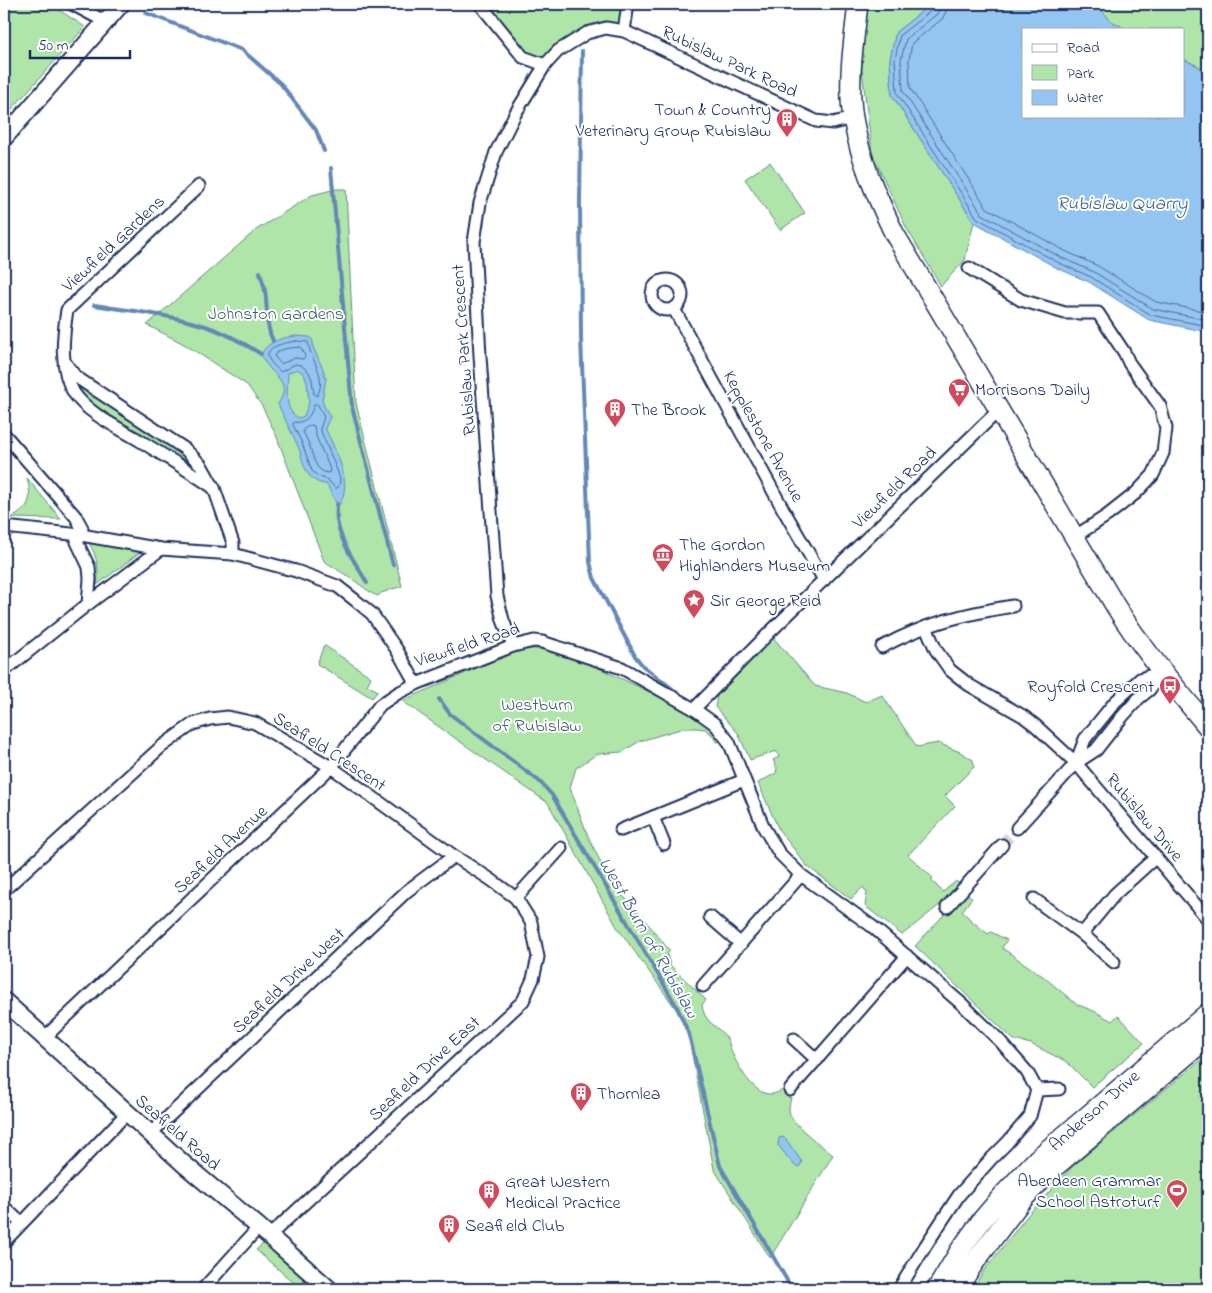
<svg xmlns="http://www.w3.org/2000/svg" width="1212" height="1293" viewBox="0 0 1212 1293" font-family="'Indie Flower',sans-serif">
<rect width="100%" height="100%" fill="#fff"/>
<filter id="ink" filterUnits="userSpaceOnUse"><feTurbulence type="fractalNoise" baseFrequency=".02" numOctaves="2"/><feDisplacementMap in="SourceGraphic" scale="10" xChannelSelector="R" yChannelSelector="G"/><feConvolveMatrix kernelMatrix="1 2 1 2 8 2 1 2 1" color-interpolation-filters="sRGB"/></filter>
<g filter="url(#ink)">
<!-- green -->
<g fill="#afe5a8" stroke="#658a83">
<path d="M 4,4 L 50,4 L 85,27 L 4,118 Z"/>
<path d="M 480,4 L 628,4 L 624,31 L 606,28 L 545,65 L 523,57 Z"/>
<path d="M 866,4 L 931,4 L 896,32 L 890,59 L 892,95 L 974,222 L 965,260 L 941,286 L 906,227 L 872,153 L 862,70 Z"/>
<path d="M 1096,4 L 1208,4 L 1208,89 L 1200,67 L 1183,59 L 1183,29 L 1126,29 L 1111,21 Z"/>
<path d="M 770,162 L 805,213 L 780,230 L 745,179 Z"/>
<path d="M 336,189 L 346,189 L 356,403 L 402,586 L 381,593 L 378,596 L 373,594 L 352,579 L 324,561 L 276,435 L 262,406 L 247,385 L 184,344 L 147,325 L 256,230 L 312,195 Z"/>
<path d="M 67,378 L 185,449 L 214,488 L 87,409 Z"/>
<path d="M 27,478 L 61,519 L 11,518 C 31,508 32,498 27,478 Z"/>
<path d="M 85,537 L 148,546 L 97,585 C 100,567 96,552 85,537 Z"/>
<path d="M 771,635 L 815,686 L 847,693 L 866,702 L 882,695 L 917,747 L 938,743 L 960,752 L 973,760 L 974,767 L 945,796 L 955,806 L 908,855 L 933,878 L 931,880 L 943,892 L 956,881 L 962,887 L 902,935 L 865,906 L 867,893 L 863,887 L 851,899 L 807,866 L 779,830 L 758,783 L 776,773 L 777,768 L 773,760 L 779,757 L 776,751 L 750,760 L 738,733 L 715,707 L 718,690 Z"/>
<path d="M 324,645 L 371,677 L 367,685 L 378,691 L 372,698 L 317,664 Z"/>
<path d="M 520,649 L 552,649 L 584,661 L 694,713 L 726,739 L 717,742 L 712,735 L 705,729 L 696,728 L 684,728 L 640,741 L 622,752 L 597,754 L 576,768 L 570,788 L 588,836 L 611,884 L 635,908 L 670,951 L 667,954 L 670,965 L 706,1000 L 702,1005 C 704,1023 716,1024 726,1037 C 730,1042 730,1050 733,1055 C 739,1068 753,1092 768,1094 C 773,1095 779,1092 783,1090 L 791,1098 C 790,1103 788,1108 790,1114 C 794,1126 822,1146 833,1155 L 770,1258 L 714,1169 L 690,1044 L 684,1025 L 678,1012 L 617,927 L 548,803 L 402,701 Z"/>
<path d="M 965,892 L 972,898 L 962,911 L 972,921 L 988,934 L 991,932 L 1007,940 L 1002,948 L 1044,977 L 1076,1004 L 1094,1011 L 1112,1021 L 1118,1015 L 1144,1043 L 1092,1087 L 1067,1062 L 1031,1044 L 1014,1040 L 915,946 Z"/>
<path d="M 1208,1054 L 1208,1289 L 973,1289 L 983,1272 L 1027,1216 L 1074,1165 Z"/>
<path d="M 4,1207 L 21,1223 L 4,1242 Z"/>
<path d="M 266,1241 L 323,1289 L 301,1289 L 256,1250 Z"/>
</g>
<!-- water -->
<g fill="#94c4f0" stroke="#6488b6" fill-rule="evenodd">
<path d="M 931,4 L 1096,4 L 1111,21 L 1126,29 L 1023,29 L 1023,116 L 1183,116 L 1183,59 L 1200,67 L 1208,89 L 1208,332 L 1149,320 L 1089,282 L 1057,268 L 974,222 L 892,95 L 890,59 L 896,32 Z"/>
<path d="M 296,336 L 310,337 L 313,341 L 313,347 L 323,369 L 326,379 L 322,400 L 324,406 L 330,417 L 325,428 C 335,449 354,483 339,505 C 333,501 331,490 326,484 C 319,484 313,480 309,475 C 302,466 302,454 297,444 C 291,431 284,418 278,404 C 295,379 267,375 261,354 C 270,340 281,338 296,336 ZM 297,369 L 304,374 L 307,382 L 309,402 L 304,416 L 299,418 C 283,412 288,388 288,373 Z"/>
<path d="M 782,1137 L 785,1138 L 802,1162 L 800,1166 L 796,1167 L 794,1165 L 778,1145 L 779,1138 Z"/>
</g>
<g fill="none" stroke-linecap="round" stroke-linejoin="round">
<!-- shore -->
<g stroke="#4b6b98" stroke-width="1">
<path d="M 934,4 L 932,10 L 900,35 L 895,59 L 897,93 L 977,218 L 1059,263 L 1091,277 L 1151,315 L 1208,326"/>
<path d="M 940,4 L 939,9 L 937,14 L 906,39 L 901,60 L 903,91 L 982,214 L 1062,258 L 1094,272 L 1153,309 L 1208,320"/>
<path d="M 947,4 L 946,12 L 942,19 L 912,43 L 909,60 L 910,88 L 987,208 L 1065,251 L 1098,266 L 1156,302 L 1208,312"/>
<path d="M 296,341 L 308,342 C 310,360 328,376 317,396 L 314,394 L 312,380 L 309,372 L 301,365 L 295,364 L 281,372 C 255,351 272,345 296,341 Z"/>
<path d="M 300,347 L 302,349 L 305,356 L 303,359 L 295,358 L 281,364 L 274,356 C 278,348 291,348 300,347 Z"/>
<path d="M 316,404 L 318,405 L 324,417 L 320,429 L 337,470 L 340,479 L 339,486 L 337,488 L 335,488 L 328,480 L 318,476 L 312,471 L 302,443 L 293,425 L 294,422 C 306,424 311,415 314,405 Z"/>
<path d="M 311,425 L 314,426 C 315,440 326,456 330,470 L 329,473 C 315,472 314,458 310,447 C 308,442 306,437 303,432 L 304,429 Z"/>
</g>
<!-- stream -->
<g stroke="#6488b6" stroke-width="4">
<path d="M 146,13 L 242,50 L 281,84 L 316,130 L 324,151"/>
<path d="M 582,51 L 580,201 L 581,339 L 590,562 L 594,578 L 635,656 L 643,666 L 674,690"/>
<path d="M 331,168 L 352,407 L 393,565"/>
<path d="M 260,272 C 261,278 264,284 265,291 C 268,308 265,325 273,341"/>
<path d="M 94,305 C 131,311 166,314 202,325 C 223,331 243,343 261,354"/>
<path d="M 337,504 C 337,509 336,515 337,520 C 340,542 356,563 367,583"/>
<path d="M 439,699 L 450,714 L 539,781 L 552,795 L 676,1005 L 689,1034 L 720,1166 L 788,1282 L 791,1289"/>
</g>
<!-- street-tunnel -->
<path stroke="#d1d5df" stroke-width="11" stroke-dasharray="11 5.5" stroke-linecap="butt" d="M 1002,845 L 1017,828"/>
<!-- street casing -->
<g stroke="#1b2f5e" stroke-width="15">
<g id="street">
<path d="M 72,4 L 106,22"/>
<path d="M 480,4 L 523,57 L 545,65 L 558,51 L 587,33 L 606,28 L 624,31 L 816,121 L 833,123 L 853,118"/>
<path d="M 624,31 L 628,4"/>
<path d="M 199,186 L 67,310 C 63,336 59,369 74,393 C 87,413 119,428 139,440 C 164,456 190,471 214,488"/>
<path d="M 969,268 L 1021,300 L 1065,313 L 1098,313 L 1124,352 L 1129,363 L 1160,406 L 1166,428 L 1163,453 L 1153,475 L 1136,493 L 1108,515 L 1074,537"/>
<circle cx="667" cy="295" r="15"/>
<path d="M 674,309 L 783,509 L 824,580"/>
<path d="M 66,364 L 76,377 L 185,449 L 201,465 L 214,488 L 233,543 L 233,554"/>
<path d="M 4,434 L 76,517 L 82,528 L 81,535 L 161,549 L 233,554 L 296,571 L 337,586 L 355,600 L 372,614 L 397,650 L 416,684 L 513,646 L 534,641 L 542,642 L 622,668 L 694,709 L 771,631 L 999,410"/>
<path d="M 4,527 L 81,535 L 77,542 L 89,567 L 90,579 L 88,604 L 4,671"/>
<path d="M 88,604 L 161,549"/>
<path d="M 926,627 L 936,650 L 950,670 L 969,685 L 1023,716 L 1036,726 L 1076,763 L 1206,917"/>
<path d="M 513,646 L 503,620 L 497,596 L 480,356 L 474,242 L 480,203 L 496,152 L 515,114 L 545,65"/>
<path d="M 882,647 C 926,623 964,614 1013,606"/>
<path d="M 694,709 L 715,724 L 729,742 L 764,828 L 779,853 L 801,875 L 873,927 L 963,1005 L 1000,1041 L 1027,1072 L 1037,1090 L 1030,1116 L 1007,1143 L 991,1159 L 959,1195 L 926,1245 L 899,1289"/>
<path d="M 1076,763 L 1085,739 L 1115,702 L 1140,679 L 1162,672"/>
<path d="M 653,817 L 664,844"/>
<path d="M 1017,828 L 1076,763 L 1096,750 L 1122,717 L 1138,699 L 1149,690 L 1162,672"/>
<path d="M 621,830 L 744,780"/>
<path d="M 4,890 L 161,747 L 193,724 L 210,719 L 228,717 L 255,723 L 331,767 L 454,856 L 490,879 L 516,898 L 561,848"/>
<path d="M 1034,899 L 1082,934 L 1114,962"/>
<path d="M 947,907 L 1002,845"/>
<path d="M 710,917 L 741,944"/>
<path d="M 1082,934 L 1115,894 L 1156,857"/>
<path d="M 703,986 L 801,875"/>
<path d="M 44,1038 L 331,767 L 380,705 L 398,693 L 416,684"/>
<path d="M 794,1039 L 817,1060"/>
<path d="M 790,1090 L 907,956"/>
<path d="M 1037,1090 L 1059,1089"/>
<path d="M 150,1134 L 407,891 L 454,856"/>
<path d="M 4,1207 L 21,1223"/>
<path d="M 269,1236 L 523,1001 L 533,979 L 538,957 L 531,922 L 516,898"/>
<path d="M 4,1242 L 127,1113"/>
<path d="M 203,1289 L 259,1227"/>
</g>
</g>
<!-- secondary casing -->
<g stroke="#1b2f5e" stroke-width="20">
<g id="secondary">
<path d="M 4,138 L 121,4"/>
<path d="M 4,1001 L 185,1165 L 259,1227 L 329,1289"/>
</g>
</g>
<!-- primary casing -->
<g stroke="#1b2f5e" stroke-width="22">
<g id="primary">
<path d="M 858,4 C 854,40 847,82 853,118 C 860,160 876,195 894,233 L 1116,607 C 1143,650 1176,688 1208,727"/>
<path d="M 937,1289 L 961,1249 L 982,1220 L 1006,1192 L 1037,1159 L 1208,1013"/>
<path d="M 957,1289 L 974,1263 L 1021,1201 L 1050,1171 L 1208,1037"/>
</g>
</g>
<!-- street -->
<use href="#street" stroke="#fff" stroke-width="11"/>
<!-- secondary -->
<use href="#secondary" stroke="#fff" stroke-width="16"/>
<!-- primary -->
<use href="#primary" stroke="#fff" stroke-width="19"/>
</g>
</g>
<!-- icons -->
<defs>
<g id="building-pin" transform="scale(1.125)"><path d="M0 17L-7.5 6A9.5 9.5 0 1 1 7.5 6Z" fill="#d1495b" stroke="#fff"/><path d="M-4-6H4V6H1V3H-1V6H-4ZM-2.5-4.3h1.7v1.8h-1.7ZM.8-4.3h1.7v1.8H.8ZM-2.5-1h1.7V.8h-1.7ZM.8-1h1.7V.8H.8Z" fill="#fff"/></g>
<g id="supermarket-pin" transform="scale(1.125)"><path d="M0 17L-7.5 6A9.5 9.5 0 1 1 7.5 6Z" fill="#d1495b" stroke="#fff"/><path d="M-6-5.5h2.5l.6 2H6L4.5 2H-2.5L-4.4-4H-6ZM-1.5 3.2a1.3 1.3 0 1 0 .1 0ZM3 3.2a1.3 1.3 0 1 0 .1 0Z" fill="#fff"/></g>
<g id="museum-pin" transform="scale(1.125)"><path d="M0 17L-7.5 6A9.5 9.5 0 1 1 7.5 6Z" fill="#d1495b" stroke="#fff"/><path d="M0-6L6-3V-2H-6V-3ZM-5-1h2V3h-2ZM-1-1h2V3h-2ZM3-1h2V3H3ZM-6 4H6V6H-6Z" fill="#fff"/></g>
<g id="sight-pin" transform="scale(1.125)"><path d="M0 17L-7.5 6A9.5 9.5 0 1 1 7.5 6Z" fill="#d1495b" stroke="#fff"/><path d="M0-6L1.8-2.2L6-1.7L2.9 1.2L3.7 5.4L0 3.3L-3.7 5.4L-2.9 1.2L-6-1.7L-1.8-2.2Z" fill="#fff"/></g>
<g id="bus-pin" transform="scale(1.125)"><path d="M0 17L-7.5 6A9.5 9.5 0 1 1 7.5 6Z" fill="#d1495b" stroke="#fff"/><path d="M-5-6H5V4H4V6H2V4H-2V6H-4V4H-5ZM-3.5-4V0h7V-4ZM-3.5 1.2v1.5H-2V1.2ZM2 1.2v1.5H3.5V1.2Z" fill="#fff"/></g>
<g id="stadium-pin" transform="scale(1.125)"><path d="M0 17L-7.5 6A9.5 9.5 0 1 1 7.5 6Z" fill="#d1495b" stroke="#fff"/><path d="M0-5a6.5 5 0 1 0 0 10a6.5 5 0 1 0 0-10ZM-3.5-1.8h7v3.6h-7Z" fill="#fff"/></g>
</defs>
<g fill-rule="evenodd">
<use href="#building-pin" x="787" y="119"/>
<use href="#supermarket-pin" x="959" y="389"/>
<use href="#building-pin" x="615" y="409"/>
<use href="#museum-pin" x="663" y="554"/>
<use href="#sight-pin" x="694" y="600"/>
<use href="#bus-pin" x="1170" y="686"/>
<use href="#building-pin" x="581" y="1093"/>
<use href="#stadium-pin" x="1177" y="1190"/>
<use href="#building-pin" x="489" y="1191"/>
<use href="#building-pin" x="449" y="1225"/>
</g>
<g text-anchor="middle" stroke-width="4" stroke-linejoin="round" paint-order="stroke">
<!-- street labels -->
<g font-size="18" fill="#1b2f5e" stroke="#fff">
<text transform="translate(730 61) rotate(25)" y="6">Rubislaw Park Road</text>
<text transform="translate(113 243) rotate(-43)" y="6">Viewfield Gardens</text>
<text transform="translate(463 350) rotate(-94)" y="6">Rubislaw Park Crescent</text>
<text transform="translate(764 436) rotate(61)" y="6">Kepplestone Avenue</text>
<text transform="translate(894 487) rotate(-44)" y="6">Viewfield Road</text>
<text transform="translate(467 644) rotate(-18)" y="6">Viewfield Road</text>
<text transform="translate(330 751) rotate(33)" y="6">Seafield Crescent</text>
<text transform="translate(1145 817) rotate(50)" y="6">Rubislaw Drive</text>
<text transform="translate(220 849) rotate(-43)" y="6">Seafield Avenue</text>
<text transform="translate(288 980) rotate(-43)" y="6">Seafield Drive West</text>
<text transform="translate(424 1068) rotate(-43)" y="6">Seafield Drive East</text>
<text transform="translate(1094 1110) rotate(-41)" y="6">Anderson Drive</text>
<text transform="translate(178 1132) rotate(41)" y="6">Seafield Road</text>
</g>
<!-- poi labels -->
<g font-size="18" fill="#1b2f5e" stroke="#fff" text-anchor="start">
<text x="771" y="115" text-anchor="end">Town &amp; Country<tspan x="771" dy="21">Veterinary Group Rubislaw</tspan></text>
<text x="975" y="395">Morrisons Daily</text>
<text x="631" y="415">The Brook</text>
<text x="679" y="550">The Gordon<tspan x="679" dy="21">Highlanders Museum</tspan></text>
<text x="710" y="606">Sir George Reid</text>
<text x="1154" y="692" text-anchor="end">Royfold Crescent</text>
<text x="597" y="1099">Thornlea</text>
<text x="1161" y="1186" text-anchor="end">Aberdeen Grammar<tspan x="1161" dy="21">School Astroturf</tspan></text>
<text x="505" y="1187">Great Western<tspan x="505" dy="21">Medical Practice</tspan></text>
<text x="465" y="1231">Seafield Club</text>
</g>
<!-- park labels -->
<g font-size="18" fill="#405c70" stroke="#fff">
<text x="276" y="319">Johnston Gardens</text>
<text x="537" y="710">Westburn<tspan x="537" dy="21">of Rubislaw</tspan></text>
</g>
<!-- water labels -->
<g font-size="19" font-style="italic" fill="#3f5c8a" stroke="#fff">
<text x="1122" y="209">Rubislaw Quarry</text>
<text transform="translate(650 937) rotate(60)" y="7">West Burn of Rubislaw</text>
</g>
</g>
<!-- margin -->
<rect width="1212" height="1293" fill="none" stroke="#fff" stroke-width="20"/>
<rect x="10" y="10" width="1192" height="1273" fill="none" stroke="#1b2f5e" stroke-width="2" filter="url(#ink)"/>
<!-- legend -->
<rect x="1022" y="28" width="162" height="90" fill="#ffffff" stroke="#a4acbf"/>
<rect x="1032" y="44" width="25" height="8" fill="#ffffff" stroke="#a4acbf"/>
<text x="1067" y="52" font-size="15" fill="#1b2f5e">Road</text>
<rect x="1032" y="65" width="25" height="15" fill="#afe5a8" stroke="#a4acbf"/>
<text x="1067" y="78" font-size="15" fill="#1b2f5e">Park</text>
<rect x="1032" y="90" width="25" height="15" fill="#94c4f0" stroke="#a4acbf"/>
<text x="1067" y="102" font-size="15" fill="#1b2f5e">Water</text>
<!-- scale -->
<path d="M30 50v8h100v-8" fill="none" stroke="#1b2f5e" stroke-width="2.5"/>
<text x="38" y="50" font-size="15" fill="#1b2f5e" stroke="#ffffff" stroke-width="4" paint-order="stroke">50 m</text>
</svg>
